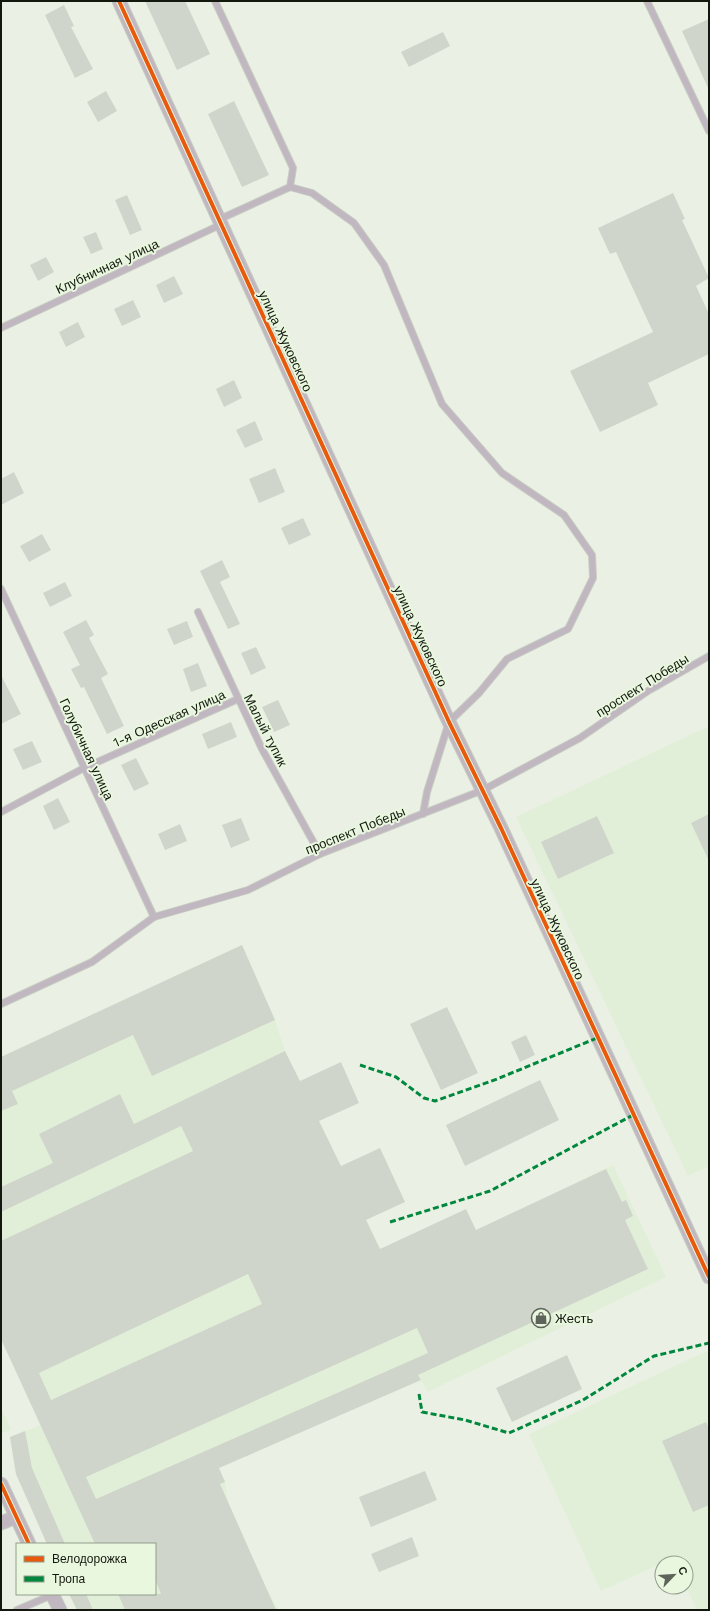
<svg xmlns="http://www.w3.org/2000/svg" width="710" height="1611" viewBox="0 0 710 1611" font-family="'Work Sans',sans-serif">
<rect width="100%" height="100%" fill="#eaf1e4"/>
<!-- built -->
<g fill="#e2efd8">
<path d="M 709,726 L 709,1166 L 688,1176 L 516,817 Z"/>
<path d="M 242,945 L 275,1020 L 285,1051 L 387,1263 L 386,1275 L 476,1230 L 613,1165 L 666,1277 L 428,1392 L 421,1380 L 219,1468 L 225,1482 L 228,1502 L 265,1585 L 279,1610 L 77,1610 L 69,1594 L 155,1594 L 155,1544 L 47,1544 L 16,1474 L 10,1437 L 41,1425 L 1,1339 L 1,1057 L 103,1009 Z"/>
<path d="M 707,1351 L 709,1355 L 709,1610 L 697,1610 L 686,1587 L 686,1563 L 675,1563 L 673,1558 L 601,1591 L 529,1434 Z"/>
<path d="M 1,1408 L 11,1429 L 1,1434 Z"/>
</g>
<!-- building -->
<g fill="#cfd5cb" fill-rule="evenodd">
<path d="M 145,1 L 185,1 L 210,54 L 177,70 Z"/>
<path d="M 64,5 L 74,26 L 71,27 L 93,69 L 75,78 L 45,15 Z"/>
<path d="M 709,19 L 709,90 L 682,31 Z"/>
<path d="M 443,32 L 450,46 L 409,67 L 401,52 Z"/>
<path d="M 106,91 L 117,111 L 98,122 L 87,102 Z"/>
<path d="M 234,101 L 269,175 L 242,187 L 208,114 Z"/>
<path d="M 673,193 L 685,219 L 682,220 L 709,278 L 696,286 L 709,314 L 709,354 L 648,383 L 658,405 L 600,432 L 570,371 L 653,332 L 616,252 L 610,254 L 598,228 Z"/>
<path d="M 127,195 L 142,230 L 130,235 L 115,200 Z"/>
<path d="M 96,232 L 103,249 L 91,254 L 83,237 Z"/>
<path d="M 46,257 L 54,272 L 38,281 L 30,265 Z"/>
<path d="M 174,276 L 183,294 L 164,303 L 156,285 Z"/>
<path d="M 133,300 L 141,317 L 122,326 L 114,309 Z"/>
<path d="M 78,322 L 85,337 L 66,347 L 59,332 Z"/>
<path d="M 234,380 L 242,398 L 224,407 L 216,389 Z"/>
<path d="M 255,421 L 263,440 L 245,448 L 236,430 Z"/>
<path d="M 275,468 L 285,492 L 259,503 L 249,479 Z"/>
<path d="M 14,472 L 24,493 L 1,505 L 1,479 Z"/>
<path d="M 303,518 L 311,535 L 289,545 L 281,528 Z"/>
<path d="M 42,534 L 51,550 L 29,562 L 20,546 Z"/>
<path d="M 222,560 L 230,577 L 220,582 L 240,624 L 228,629 L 200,571 Z"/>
<path d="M 65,582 L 72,596 L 50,607 L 43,593 Z"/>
<path d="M 86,620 L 94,635 L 89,638 L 108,674 L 101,678 L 124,726 L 107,734 L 84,687 L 81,688 L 71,669 L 80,665 L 63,632 Z"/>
<path d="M 187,621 L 193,637 L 174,645 L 167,629 Z"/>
<path d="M 256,647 L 266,668 L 251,675 L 241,653 Z"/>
<path d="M 198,663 L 207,686 L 191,692 L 183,669 Z"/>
<path d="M 1,675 L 21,714 L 1,724 Z"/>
<path d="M 278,700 L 290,725 L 274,732 L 262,707 Z"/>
<path d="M 231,722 L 237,737 L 208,749 L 202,734 Z"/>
<path d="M 32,741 L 42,762 L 23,770 L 13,749 Z"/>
<path d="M 136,758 L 149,784 L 134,791 L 121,765 Z"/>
<path d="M 58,798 L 70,822 L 54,830 L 43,806 Z"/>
<path d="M 709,814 L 709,861 L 691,823 Z"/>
<path d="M 597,816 L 614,853 L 558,879 L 541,842 Z"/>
<path d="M 241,818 L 250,840 L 231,848 L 222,825 Z"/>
<path d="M 180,824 L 187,841 L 165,850 L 158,834 Z"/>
<path d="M 242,945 L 275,1020 L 152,1076 L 133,1035 L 12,1091 L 18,1104 L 1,1111 L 1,1057 Z"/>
<path d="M 447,1007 L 478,1073 L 441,1090 L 410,1024 Z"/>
<path d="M 526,1035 L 535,1055 L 520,1062 L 511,1042 Z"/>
<path d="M 285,1051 L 300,1081 L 341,1062 L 359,1103 L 319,1121 L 341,1166 L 380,1148 L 405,1202 L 366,1220 L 380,1249 L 466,1209 L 476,1230 L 606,1169 L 622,1202 L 626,1200 L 633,1216 L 625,1220 L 648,1269 L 418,1375 L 421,1380 L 219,1468 L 225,1482 L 220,1484 L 276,1610 L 125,1610 L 118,1594 L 161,1594 L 155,1579 L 155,1544 L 95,1544 L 1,1339 L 1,1241 L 193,1151 L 181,1126 L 1,1212 L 1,1187 L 53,1163 L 39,1134 L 120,1094 L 134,1124 ZM 248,1274 L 262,1304 L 51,1400 L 39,1373 ZM 417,1328 L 428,1353 L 96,1499 L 86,1477 Z"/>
<path d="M 540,1080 L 559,1120 L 465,1166 L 446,1125 Z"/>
<path d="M 567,1355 L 582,1389 L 512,1422 L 496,1388 Z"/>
<path d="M 706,1422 L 709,1429 L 709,1505 L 693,1512 L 662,1441 Z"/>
<path d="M 25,1431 L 32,1468 L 65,1544 L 47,1544 L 16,1474 L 10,1437 Z"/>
<path d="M 425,1471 L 437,1500 L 371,1527 L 359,1497 Z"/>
<path d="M 412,1537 L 419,1556 L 379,1572 L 371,1554 Z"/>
<path d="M 69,1594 L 86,1594 L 93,1610 L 77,1610 Z"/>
</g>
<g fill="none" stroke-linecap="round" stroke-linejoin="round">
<!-- lane casing -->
<g stroke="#c8cdc3" stroke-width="8">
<g id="lane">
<path d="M 215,1 L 293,168 L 290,187 L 220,219"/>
<path d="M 647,1 L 709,131"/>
<path d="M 290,187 L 312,193 L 354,223 L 384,265 L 442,404 L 502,473 L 564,515 L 592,555 L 593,578 L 568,629 L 507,659 L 479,693 L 449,722 L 427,792 L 423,814"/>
<path d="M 1,328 L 222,224"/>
<path d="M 1,589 L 154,917"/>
<path d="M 198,612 L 262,749 L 320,854"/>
<path d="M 1,812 L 84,768 L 238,699"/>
<path d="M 1,1004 L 92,962 L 154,917 L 248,890 L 320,854 L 483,790 L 580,738 L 648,691 L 709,656"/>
<path d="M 17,1610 L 52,1595"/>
</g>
</g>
<!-- street casing -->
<g stroke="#c8cdc3" stroke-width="15">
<g id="street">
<path d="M 119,1 L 449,722 L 501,828 L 709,1277"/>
<path d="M 1,1484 L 29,1544"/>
<path d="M 1,1523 L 16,1517"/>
<path d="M 52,1594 L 60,1610"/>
</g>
</g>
<!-- lane -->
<use href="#lane" stroke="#c0b7c0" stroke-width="6"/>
<!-- street -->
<use href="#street" stroke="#c0b7c0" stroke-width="13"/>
<!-- quiet -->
<g stroke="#00873e" stroke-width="3" stroke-dasharray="6 3" stroke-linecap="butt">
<path d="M 360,1065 L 396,1077 L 424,1098 L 435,1101 L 497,1079 L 597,1038"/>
<path d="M 390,1222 L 490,1191 L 635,1114"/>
<path d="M 419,1394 L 422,1412 L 465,1420 L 509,1433 L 583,1400 L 654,1356 L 709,1343"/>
</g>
<!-- cycleway casing -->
<g stroke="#e9f7de" stroke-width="6">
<g id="cycleway">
<path d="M 119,1 L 449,722 L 501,828 L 709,1277"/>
<path d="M 1,1484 L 29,1544"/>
</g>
</g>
<!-- cycleway -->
<use href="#cycleway" stroke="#e8590c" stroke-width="4"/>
</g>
<!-- icons -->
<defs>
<g id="shop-ring" transform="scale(1)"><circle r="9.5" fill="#e9f7de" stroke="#5e645a" stroke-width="1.5"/><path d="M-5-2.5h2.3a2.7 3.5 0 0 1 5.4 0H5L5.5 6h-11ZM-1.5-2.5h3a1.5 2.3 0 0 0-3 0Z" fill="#5e645a"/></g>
</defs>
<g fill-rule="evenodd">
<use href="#shop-ring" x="541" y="1318"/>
</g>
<g text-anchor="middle" stroke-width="4" stroke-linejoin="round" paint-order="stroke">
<!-- street labels -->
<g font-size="13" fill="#13180f" stroke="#e9f7de">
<text transform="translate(107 266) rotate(-25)" y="5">Клубничная улица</text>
<text transform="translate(286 341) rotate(65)" y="5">улица Жуковского</text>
<text transform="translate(421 636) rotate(65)" y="5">улица Жуковского</text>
<text transform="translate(642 685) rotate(-32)" y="5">проспект Победы</text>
<text transform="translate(169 718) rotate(-24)" y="5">1-я Одесская улица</text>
<text transform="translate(266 730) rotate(63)" y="5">Малый тупик</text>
<text transform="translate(87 749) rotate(65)" y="5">Голубичная улица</text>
<text transform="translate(355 830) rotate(-22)" y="5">проспект Победы</text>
<text transform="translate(558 929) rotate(65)" y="5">улица Жуковского</text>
</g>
<!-- poi labels -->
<g font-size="13" fill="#13180f" stroke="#e9f7de" text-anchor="start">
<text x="555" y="1323">Жесть</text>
</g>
</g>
<!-- border -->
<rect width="710" height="1611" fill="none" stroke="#13180f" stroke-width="4"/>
<!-- legend -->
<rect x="16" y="1543" width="140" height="52" fill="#e9f7de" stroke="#939e8b"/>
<rect x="24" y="1556" width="20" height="6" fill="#e8590c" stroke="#939e8b"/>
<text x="52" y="1563" font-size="12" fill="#13180f">Велодорожка</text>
<rect x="24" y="1576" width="20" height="6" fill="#00873e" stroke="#939e8b"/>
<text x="52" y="1583" font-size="12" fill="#13180f">Тропа</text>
<!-- north arrow -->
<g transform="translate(674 1575) rotate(65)"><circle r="19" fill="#e9f7de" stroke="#939e8b"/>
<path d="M0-3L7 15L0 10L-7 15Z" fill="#5e645a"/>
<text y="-6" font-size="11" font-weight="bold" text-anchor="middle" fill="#13180f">С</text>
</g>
</svg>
